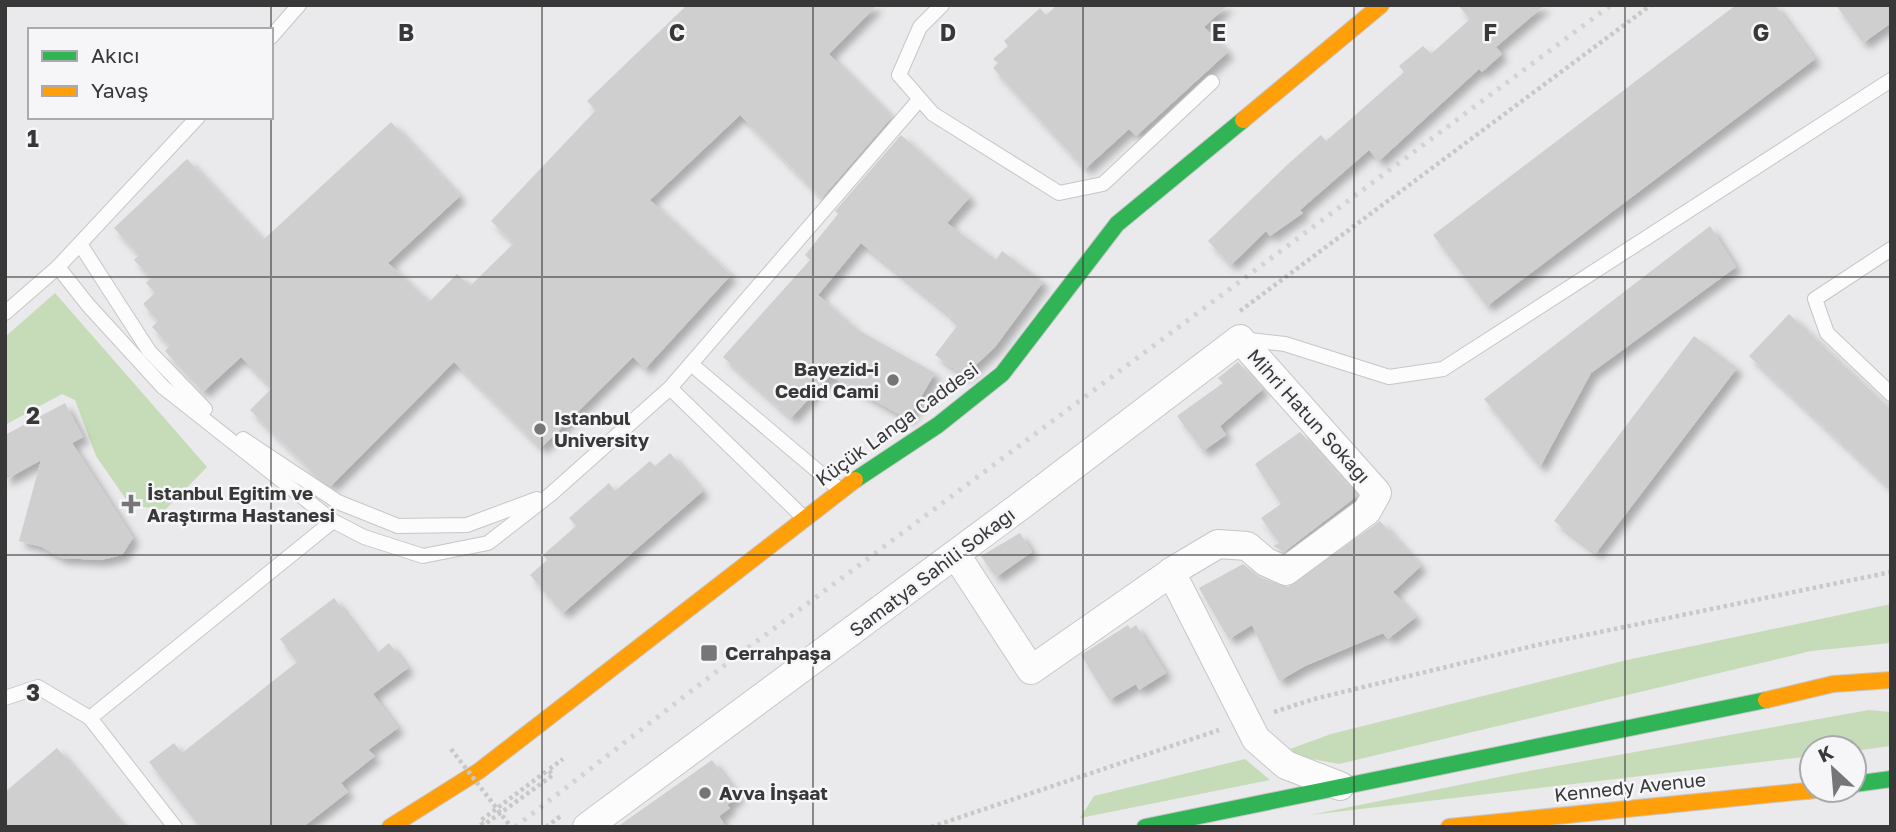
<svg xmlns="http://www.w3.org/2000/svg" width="1896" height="832" viewBox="0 0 1896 832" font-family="'Golos Text',sans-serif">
<defs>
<filter id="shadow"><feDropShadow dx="6" dy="6" stdDeviation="3.5" flood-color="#0004"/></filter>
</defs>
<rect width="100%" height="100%" fill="#eae9eb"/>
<!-- green -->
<g fill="#c6dcb8">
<path d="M 55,293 L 207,467 L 165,510 L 130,505 L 96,456 L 75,400 L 62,394 L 5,425 L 5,337 Z"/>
<path d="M 1891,604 L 1891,643 L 1811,651 L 1339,764 L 1279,753 L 1331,734 L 1627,660 Z"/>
<path d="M 1869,710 L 1891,712 L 1891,746 L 1854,751 L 1854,748 L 1812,748 L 1812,756 L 1310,815 L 1529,771 Z"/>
<path d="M 1245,759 L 1270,780 L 1080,818 L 1094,796 Z"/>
</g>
<!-- building -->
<g fill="#d0cfcf" filter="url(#shadow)">
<path d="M 687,5 L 877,5 L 829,54 L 892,117 L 822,198 L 740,115 L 650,200 L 731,275 L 645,369 L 633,357 L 541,448 L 454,362 L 331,486 L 317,476 L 250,410 L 272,388 L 241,357 L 203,392 L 165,351 L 170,346 L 152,327 L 158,321 L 143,304 L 155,293 L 146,283 L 151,278 L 134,260 L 139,255 L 114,228 L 187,159 L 263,240 L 391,122 L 460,196 L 388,263 L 429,302 L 457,274 L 470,286 L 514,243 L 491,221 L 596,110 L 587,101 Z"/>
<path d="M 1057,5 L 1228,5 L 1204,27 L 1228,52 L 1136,136 L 1129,129 L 1085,169 L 993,68 L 998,63 L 993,59 L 1008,46 L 1004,41 L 1040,8 L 1046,15 Z"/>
<path d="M 1458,5 L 1545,5 L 1496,47 L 1502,54 L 1482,72 L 1479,69 L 1379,161 L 1369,150 L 1300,210 L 1303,213 L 1270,236 L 1266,231 L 1231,265 L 1208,241 L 1288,164 L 1321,135 L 1326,141 L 1404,72 L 1399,66 L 1423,46 L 1431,54 L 1470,19 Z"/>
<path d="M 1736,5 L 1775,5 L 1815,59 L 1487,306 L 1433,235 Z"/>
<path d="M 1836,5 L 1891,5 L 1891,23 L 1863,43 Z"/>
<path d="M 901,135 L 970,197 L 947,223 L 996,260 L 1002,251 L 1043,282 L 995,347 L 964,376 L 935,355 L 957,326 L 950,320 L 952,317 L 861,243 L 818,295 L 856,329 L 935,373 L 908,419 L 830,376 L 791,418 L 723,357 L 810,260 L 805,255 L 838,214 L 835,211 Z"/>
<path d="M 1710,226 L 1736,267 L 1591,373 L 1540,467 L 1484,399 Z"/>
<path d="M 1789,314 L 1891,410 L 1891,489 L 1749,356 Z"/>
<path d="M 1694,336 L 1737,368 L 1596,553 L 1554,521 Z"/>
<path d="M 1238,362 L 1263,389 L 1220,426 L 1226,435 L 1203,451 L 1177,416 L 1223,383 L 1218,378 Z"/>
<path d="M 65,403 L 83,437 L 72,443 L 133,538 L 122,555 L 101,560 L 61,558 L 42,547 L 19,541 L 41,460 L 5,480 L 5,435 Z"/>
<path d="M 1300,432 L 1357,496 L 1284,552 L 1273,546 L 1279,543 L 1261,518 L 1281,504 L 1255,464 Z"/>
<path d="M 670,453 L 703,491 L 563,613 L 530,575 L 547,560 L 543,555 L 576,526 L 569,518 L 609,483 L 615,491 L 650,461 L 655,466 Z"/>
<path d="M 1380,521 L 1421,566 L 1393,592 L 1416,617 L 1388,639 L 1383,633 L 1305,666 L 1279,681 L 1252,625 L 1229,639 L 1199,588 L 1243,564 L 1259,577 L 1288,587 Z"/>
<path d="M 1020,533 L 1032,552 L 996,577 L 981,556 Z"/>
<path d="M 334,598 L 376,654 L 389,643 L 408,668 L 373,694 L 398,728 L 368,750 L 375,756 L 341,783 L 348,792 L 303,827 L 200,827 L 149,762 L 174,743 L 182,753 L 297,662 L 280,639 Z"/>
<path d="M 1128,625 L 1130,629 L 1136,625 L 1166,673 L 1139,690 L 1136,684 L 1109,700 L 1081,655 Z"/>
<path d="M 57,748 L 124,827 L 5,827 L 5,792 Z"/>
<path d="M 712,760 L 739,796 L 727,805 L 730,808 L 719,816 L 726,827 L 617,827 Z"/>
</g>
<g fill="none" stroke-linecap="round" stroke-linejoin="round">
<!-- lane casing -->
<g stroke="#c7c6c8" stroke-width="16">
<g id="lane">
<path d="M 942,5 L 920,27 L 899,75 L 933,114 L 1059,193 L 1103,184 L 1212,82"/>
<path d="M 271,37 L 299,5"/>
<path d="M 80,244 L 149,351 L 205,409"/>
<path d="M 1891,249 L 1815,299 L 1827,333 L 1891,394"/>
<path d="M 58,267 L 88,305 L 163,387 L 333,521 L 364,537 L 423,556 L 488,543 L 551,494 L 670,388 L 919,100"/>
<path d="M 5,313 L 58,267 L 198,117"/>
<path d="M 1241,339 L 1285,344 L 1389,377 L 1443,369 L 1891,80"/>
<path d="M 691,364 L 839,489"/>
<path d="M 670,388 L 802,516"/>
<path d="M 243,439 L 338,502 L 398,526 L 467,525 L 537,499"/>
<path d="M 5,698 L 38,687 L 90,718 L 175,827"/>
<path d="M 90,718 L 333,521"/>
</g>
</g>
<!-- street casing -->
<g stroke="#c7c6c8" stroke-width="30">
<g id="street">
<path d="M 1171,572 L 1256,739 L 1286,765 L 1340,786"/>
<path d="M 587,827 L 1023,504 L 1240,339 L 1377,493 L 1367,511 L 1286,571 L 1266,562 L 1247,546 L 1218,544 L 1176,569 L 1031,670 L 956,555"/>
</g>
</g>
<!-- fast casing -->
<g stroke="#c7c6c8" stroke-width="18">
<g id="fast">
<path d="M 855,480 L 938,425 L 1002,374 L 1117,224 L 1243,120"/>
<path d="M 1854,784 L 1891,779"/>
<path d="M 1145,827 L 1766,700"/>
</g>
</g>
<!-- slow casing -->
<g stroke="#c7c6c8" stroke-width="18">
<g id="slow">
<path d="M 1243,120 L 1381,5"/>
<path d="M 1766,700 L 1833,684 L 1891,680"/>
<path d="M 390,827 L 479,771 L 855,480"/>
<path d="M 1449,827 L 1815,790"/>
</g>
</g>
<!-- path -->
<g stroke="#c8c8c9" stroke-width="4.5" stroke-dasharray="3.5 3.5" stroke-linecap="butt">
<path d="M 1240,311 L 1651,5"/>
<path d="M 1274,712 L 1314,699 L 1537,645 L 1891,572"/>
<path d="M 483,825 L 480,821 L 548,770"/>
<path d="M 481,827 L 553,775 L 548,770 L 563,759"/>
<path d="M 546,827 L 562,815"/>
<path d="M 931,827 L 1219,730"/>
</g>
<!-- lane -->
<use href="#lane" stroke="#fcfcfc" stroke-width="14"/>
<!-- street -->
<use href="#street" stroke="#fcfcfc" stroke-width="28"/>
<!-- fast -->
<use href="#fast" stroke="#30b455" stroke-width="16"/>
<!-- slow -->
<use href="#slow" stroke="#ff9f0a" stroke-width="16"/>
<!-- rail -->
<path stroke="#d3d3d4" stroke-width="5" stroke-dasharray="3.5 7" stroke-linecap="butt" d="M 515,827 L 721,668 L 1611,5"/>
<!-- path-bridge -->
<path stroke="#c8c8c9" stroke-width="4.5" stroke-dasharray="3.5 3.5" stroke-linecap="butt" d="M 451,749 L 511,827"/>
</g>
<!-- grid -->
<path fill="none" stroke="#383839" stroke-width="2" stroke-opacity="0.55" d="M 271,5 L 271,30M 542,5 L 542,827M 813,5 L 813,827M 1083,5 L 1083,827M 1354,5 L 1354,827M 1625,5 L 1625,827M 271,117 L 271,827M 5,277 L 1891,277M 5,555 L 1891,555"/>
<!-- markers -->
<g fill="#767677" stroke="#f6f6f9" stroke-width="2.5">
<circle cx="893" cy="380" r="7"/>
<circle cx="540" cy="429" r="7"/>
<path d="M127.5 493.5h7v7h7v7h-7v7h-7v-7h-7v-7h7z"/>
<rect x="700" y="644" width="18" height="18" rx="3.5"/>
<circle cx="705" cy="793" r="7"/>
</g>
<g text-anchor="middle" stroke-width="5" stroke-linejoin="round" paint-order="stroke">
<!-- poi labels -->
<g font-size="19" font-weight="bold" fill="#383839" stroke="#f6f6f9" text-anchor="start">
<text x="879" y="376" text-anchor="end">Bayezid-i<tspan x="879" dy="22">Cedid Cami</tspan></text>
<text x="554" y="425">Istanbul<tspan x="554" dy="22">University</tspan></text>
<text x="147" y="500">İstanbul Eğitim ve<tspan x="147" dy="22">Araştırma Hastanesi</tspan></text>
<text x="725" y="660">Cerrahpaşa</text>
<text x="719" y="800">Avva İnşaat</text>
</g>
<!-- street labels -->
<g font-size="19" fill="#383839" stroke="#f6f6f9">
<text transform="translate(1309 416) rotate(48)" y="7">Mihri Hatun Sokağı</text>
<text transform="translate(897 424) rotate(-36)" y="7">Küçük Langa Caddesi</text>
<text transform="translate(932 572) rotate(-37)" y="7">Samatya Sahili Sokağı</text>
<text transform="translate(1630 787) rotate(-6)" y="7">Kennedy Avenue</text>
</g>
</g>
<g font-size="23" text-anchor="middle" font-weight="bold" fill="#383839" stroke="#f6f6f9" stroke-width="5" stroke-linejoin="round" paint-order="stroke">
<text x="406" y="41">B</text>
<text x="677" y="41">C</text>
<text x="948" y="41">D</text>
<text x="1219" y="41">E</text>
<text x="1490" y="41">F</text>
<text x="1761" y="41">G</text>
<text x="33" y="147">1</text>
<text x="33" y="424">2</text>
<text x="33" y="701">3</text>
</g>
<!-- border -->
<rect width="1896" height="832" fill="none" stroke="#383839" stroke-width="14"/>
<!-- legend -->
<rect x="28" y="28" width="245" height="91" fill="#f6f6f9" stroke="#aaaaac" stroke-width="2"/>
<rect x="42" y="51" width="35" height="10" fill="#30b455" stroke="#aaaaac" stroke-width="2"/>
<text x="91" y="63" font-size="21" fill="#383839">Akıcı</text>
<rect x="42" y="86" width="35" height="10" fill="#ff9f0a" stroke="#aaaaac" stroke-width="2"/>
<text x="91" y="98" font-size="21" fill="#383839">Yavaş</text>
<!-- north arrow -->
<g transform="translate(1833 769) rotate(334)"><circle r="33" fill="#f6f6f9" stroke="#aaaaac" stroke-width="2"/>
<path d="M0-5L12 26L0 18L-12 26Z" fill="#767677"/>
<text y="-10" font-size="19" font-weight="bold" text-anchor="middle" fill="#383839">K</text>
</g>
</svg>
